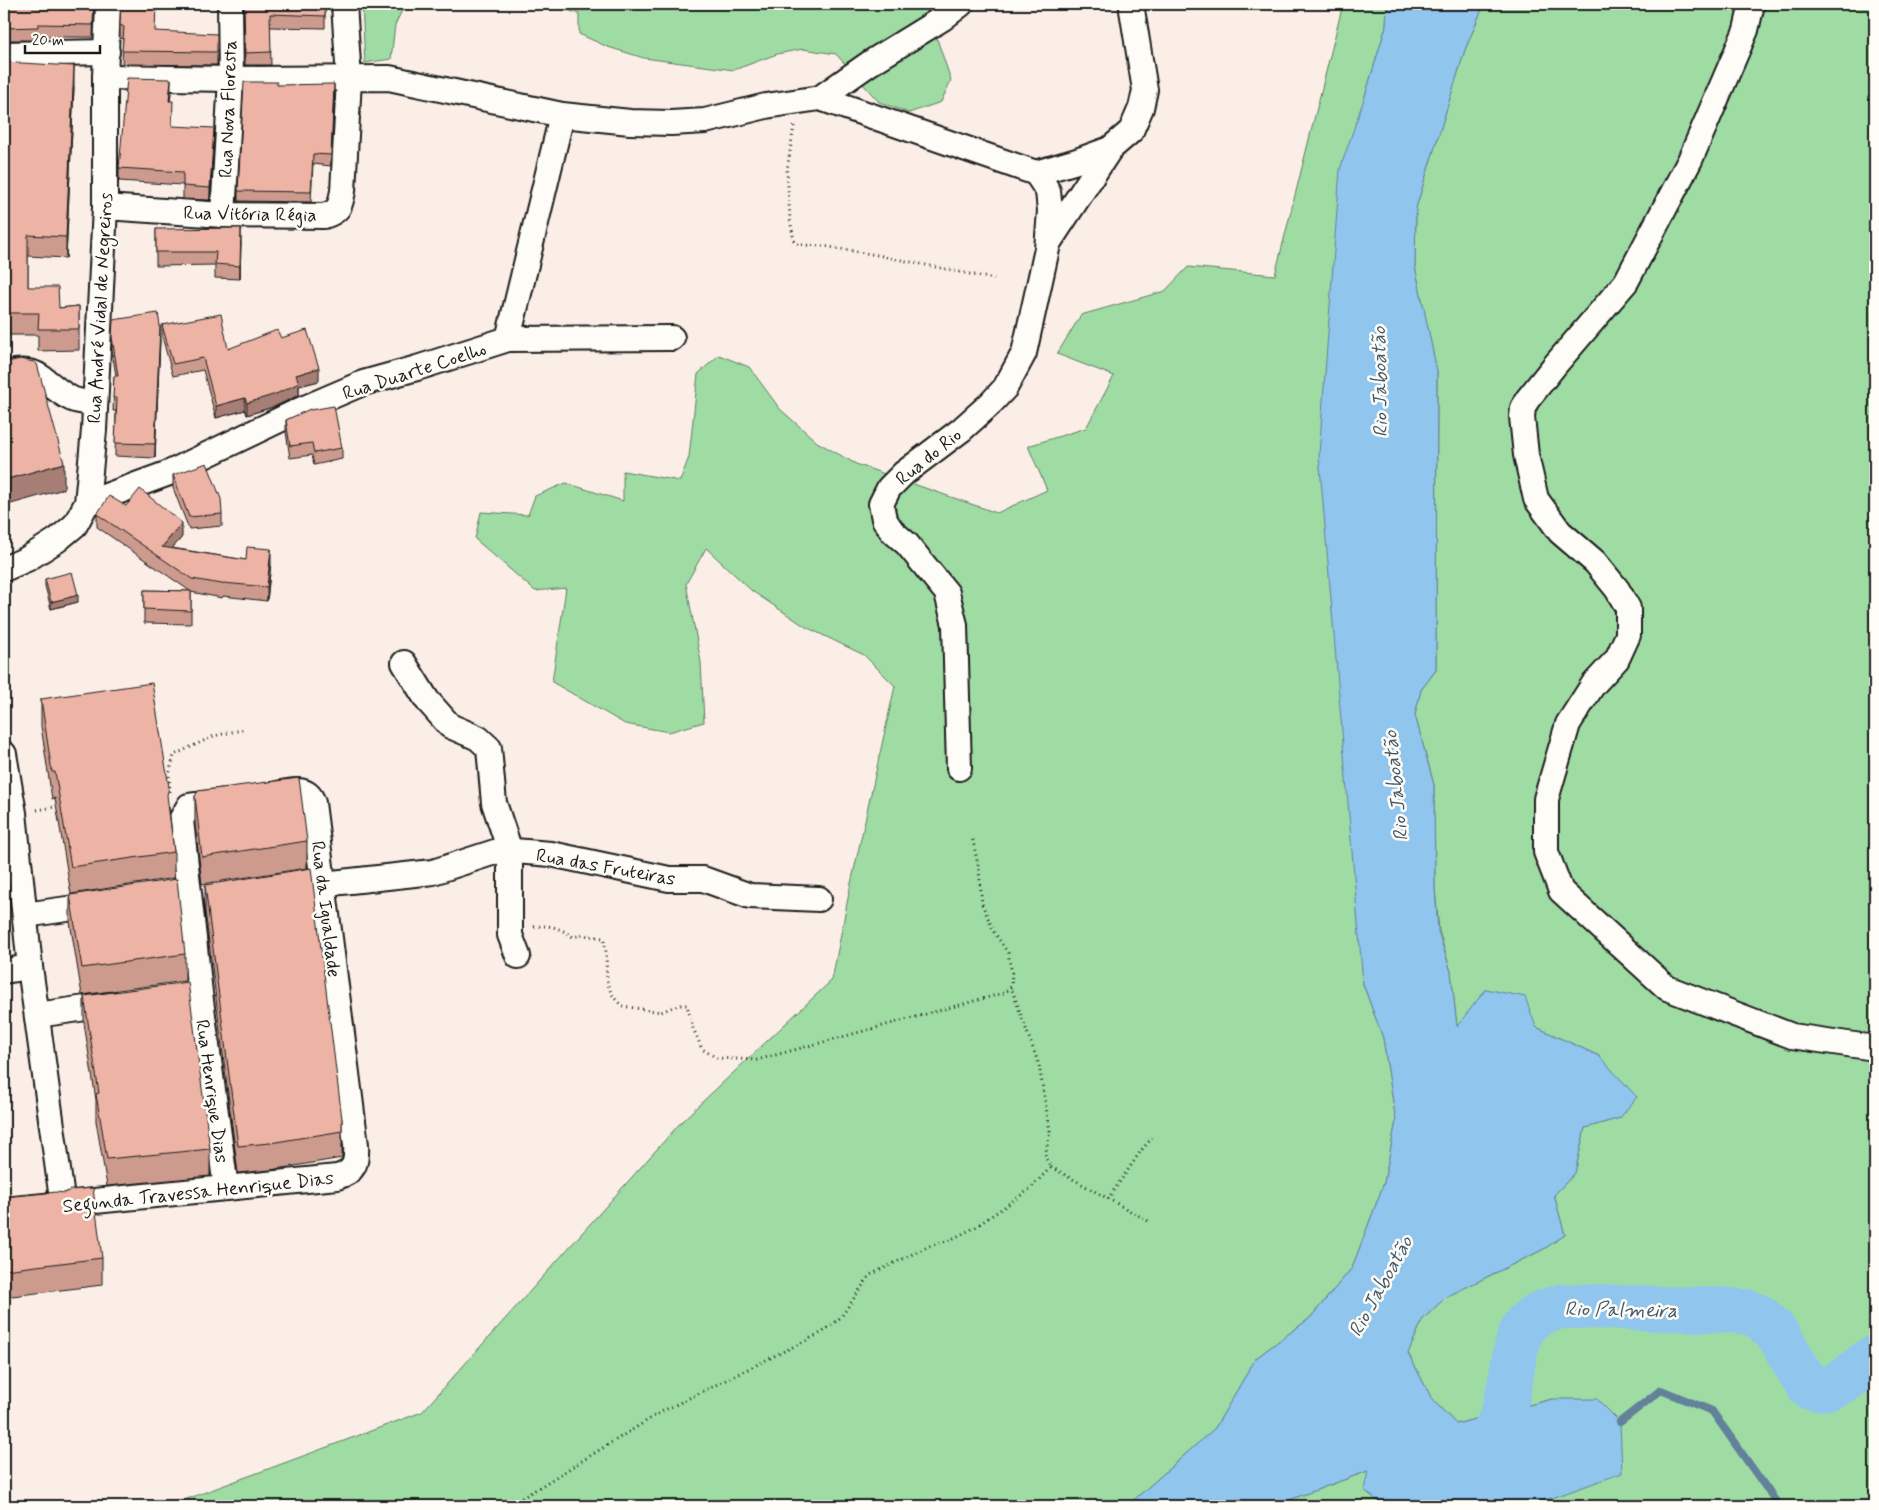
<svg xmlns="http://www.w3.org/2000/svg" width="1879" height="1510" viewBox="0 0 1879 1510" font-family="Mynerve,sans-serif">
<rect width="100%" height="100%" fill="#faeee7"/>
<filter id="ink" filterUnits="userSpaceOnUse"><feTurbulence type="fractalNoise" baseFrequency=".02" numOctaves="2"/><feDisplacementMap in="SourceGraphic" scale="10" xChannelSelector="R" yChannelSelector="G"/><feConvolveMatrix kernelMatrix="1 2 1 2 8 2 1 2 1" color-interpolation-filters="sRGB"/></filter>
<g filter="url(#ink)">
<!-- green -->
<g fill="#9fdca4" stroke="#5e7c60">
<path d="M 362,4 L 405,4 L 395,25 L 391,59 L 365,63 Z"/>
<path d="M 524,4 L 925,4 L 951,80 L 941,102 L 909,113 L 879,102 L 836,54 L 803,49 L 777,54 L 734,70 L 644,58 L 608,47 L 579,34 L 579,14 L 553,5 Z"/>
<path d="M 1343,4 L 1387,4 L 1386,26 L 1365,96 L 1363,984 L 1383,1038 L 1396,1121 L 1384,1183 L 1352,1268 L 1310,1318 L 1256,1358 L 1215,1428 L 1127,1506 L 168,1506 L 422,1412 L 683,1120 L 832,980 L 850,888 L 895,686 L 864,655 L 806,627 L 752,591 L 706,548 L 686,584 L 701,662 L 704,722 L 669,732 L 625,724 L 552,682 L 566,588 L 535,591 L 475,539 L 481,512 L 528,515 L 535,496 L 566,483 L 623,501 L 623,471 L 680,481 L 689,457 L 698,374 L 719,355 L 749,367 L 780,409 L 817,442 L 856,464 L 997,513 L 1047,490 L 1028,446 L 1086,428 L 1114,376 L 1057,354 L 1081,315 L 1165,291 L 1188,267 L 1275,275 Z"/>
<path d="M 1484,4 L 1875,4 L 1875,1506 L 1522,1506 L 1555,1497 L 1552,1399 L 1456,1424 L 1432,1399 L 1408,1353 L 1423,1319 L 1446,1297 L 1542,1250 L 1565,1235 L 1554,1195 L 1575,1173 L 1585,1128 L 1620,1118 L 1599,1056 L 1536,1027 L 1457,1027 L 1451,972 L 1439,931 L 1435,888 L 1434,785 L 1415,715 L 1421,690 L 1436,670 L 1437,372 L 1415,266 L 1416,208 L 1465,50 Z"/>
<path d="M 1368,1471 L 1378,1501 L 1377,1506 L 1284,1506 L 1289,1500 Z"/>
</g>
<!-- water -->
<path fill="#90c5ee" stroke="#62819a" d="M 1387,4 L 1484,4 L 1465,50 L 1416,208 L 1415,266 L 1437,371 L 1436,670 L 1421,690 L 1415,715 L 1434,785 L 1435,888 L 1438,931 L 1451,972 L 1457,1026 L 1486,989 L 1525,997 L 1536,1027 L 1599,1056 L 1637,1097 L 1620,1118 L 1585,1128 L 1575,1173 L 1554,1195 L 1565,1235 L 1542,1250 L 1446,1297 L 1423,1319 L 1408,1353 L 1432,1399 L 1456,1424 L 1552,1399 L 1597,1399 L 1620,1422 L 1622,1473 L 1555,1497 L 1522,1506 L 1377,1506 L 1378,1501 L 1364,1490 L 1368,1471 L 1289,1500 L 1284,1506 L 1127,1506 L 1215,1428 L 1256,1358 L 1310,1318 L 1352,1268 L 1384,1183 L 1396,1121 L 1383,1038 L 1363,984 L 1319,455 L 1340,169 L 1365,96 L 1386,26 Z"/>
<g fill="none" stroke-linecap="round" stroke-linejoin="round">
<!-- stream -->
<path stroke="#62819a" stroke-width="8" d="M 1620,1422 L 1661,1390 L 1712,1411 L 1779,1506"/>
<!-- river -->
<path stroke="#90c5ee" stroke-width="45" d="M 1464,1456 C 1506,1442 1508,1390 1515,1354 C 1518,1342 1519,1331 1528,1322 C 1536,1313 1552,1309 1563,1306 L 1720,1310 L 1748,1312 L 1760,1317 L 1773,1329 L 1781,1339 L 1792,1359 L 1809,1387 C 1840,1394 1852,1371 1875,1357"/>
<!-- street casing -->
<g stroke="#1c1c1c" stroke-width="28">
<g id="street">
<path d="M 1752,4 L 1746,30 L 1690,160 L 1626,282 L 1555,365 L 1527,400 L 1523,408 L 1522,417 L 1526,455 L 1536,499 L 1560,532 L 1595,562 L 1617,589 L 1628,608 L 1628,635 L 1617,659 L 1593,685 L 1568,724 L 1546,799 L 1546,852 L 1561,891 L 1667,988 L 1792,1036 L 1875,1048"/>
<path d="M 4,54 L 107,52"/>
<path d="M 105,77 L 231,79 L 389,78 L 562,115 L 630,122 L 671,123 L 705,121 L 766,106 L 820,98 L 870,63 L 943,18 L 961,4"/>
<path d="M 820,98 L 1036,173 L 1077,161 L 1110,149 L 1131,131 L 1141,108 L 1145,90 L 1132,10 L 1133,4"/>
<path d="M 105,207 L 223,215 L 324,216 C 340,211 340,206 343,191 L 349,79 L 344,4"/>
<path d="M 223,215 L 231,79 L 230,4"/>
<path d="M 1049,242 L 1110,149"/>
<path d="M 508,339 L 562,115"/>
<path d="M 4,374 C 43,364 43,385 72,399 C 79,402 87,402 95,403"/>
<path d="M 87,503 L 169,473 L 300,410 L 363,383 L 417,368 L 508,339 L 672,338"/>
<path d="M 4,569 L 27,559 L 57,540 L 75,525 L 87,503 L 94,430 L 105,207 L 105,77 L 108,4"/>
<path d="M 404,663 L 427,700 L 450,726 L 478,738 L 489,748 L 494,803 L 510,851 L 510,935 L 518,956"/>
<path d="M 4,754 L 14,813 L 30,967 L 63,1206"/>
<path d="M 959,768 L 955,625 L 947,593 L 907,544 L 892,531 L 884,519 L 881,504 L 889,488 L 904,473 L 961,430 L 990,404 L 1005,388 L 1024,353 L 1047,249 L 1050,211 L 1048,191 L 1036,173"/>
<path d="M 323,884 L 433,872 L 501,850 L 551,854 L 669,879 L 703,879 L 750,896 L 819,899"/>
<path d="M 25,915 L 102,904"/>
<path d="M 4,971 L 30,967"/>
<path d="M 37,1015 L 114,1004"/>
<path d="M 226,1188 L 200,993 L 181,820 L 189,806 L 227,801"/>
<path d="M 4,1210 L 337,1177 C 355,1172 357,1162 356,1145 L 313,803 C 307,783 284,793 268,796"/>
</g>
</g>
<!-- path -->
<g stroke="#1c1c1c" stroke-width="3" stroke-dasharray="1 4" stroke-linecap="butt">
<path d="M 794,126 L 787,170 L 790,219 L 794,241 L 801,245 L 823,246 L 877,255 L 994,279"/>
<path d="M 170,792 L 169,775 L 174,755 L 214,736 L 246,729"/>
<path d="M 37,810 L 60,806"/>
<path d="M 534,927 C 550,924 560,928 573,937 L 583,935 L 603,938 C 610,955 602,977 612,994 C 614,998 618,1002 622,1006 L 661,1012 L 678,1005 L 687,1005 L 693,1028 L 702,1049 L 717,1058 L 757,1060 L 1004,993 L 1011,987 L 1012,973 L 1008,953 L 994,932 L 982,904 L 979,870 L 972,836"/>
<path d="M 1051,1167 L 1150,1222"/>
<path d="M 1108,1199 L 1143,1148 L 1152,1138"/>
<path d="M 509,1506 L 661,1412 L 823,1332 L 841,1317 L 870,1275 L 929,1246 L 950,1240 L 974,1228 L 1030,1189 L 1051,1167 L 1045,1157 L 1050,1131 L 1039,1065 L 1011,987"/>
</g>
<!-- street -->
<use href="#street" stroke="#fdfcf7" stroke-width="24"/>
</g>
<!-- wall -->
<g fill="#cc9b8e" stroke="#1c1c1c">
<path d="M 4,4 L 94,4 L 93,37 L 38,37 L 38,40 L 4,40 Z"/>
<path d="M 244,4 L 325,4 L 325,28 L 270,27 L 271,65 L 245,65 Z"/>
<path d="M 120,25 L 155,31 L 217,52 L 217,65 L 122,64 L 123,39 L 120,38 Z"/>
<path d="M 4,62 L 74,87 L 66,258 L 28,256 L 28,287 L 59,308 L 79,306 L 79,350 L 38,351 L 38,335 L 4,335 Z"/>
<path d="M 277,85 L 334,95 L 331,166 L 313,164 L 311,202 L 238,201 L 238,191 Z"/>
<path d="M 171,92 L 170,101 L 172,126 L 214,141 L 210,200 L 183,199 L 183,185 L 119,181 L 119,168 Z"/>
<path d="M 156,229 L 241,242 L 240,279 L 215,278 L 215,265 L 156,266 Z"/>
<path d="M 162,325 L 228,349 L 281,338 L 319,381 L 299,386 L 299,395 L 276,406 L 247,415 L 245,410 L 216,418 L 203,370 L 173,376 L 162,337 Z"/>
<path d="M 112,337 L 160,340 L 155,458 L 115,456 L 116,411 L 113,411 L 114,376 L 116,376 L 112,351 Z"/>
<path d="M 310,410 L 342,448 L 342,459 L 314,465 L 312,455 L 290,458 L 286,432 L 286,420 Z"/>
<path d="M 173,475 L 222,514 L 222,526 L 189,529 L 173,488 Z"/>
<path d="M 126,506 L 182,537 L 172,548 L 246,560 L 271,563 L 267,601 L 223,596 L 222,598 L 191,592 L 191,624 L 144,623 L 144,590 L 190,591 L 97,527 L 97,514 Z"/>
<path d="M 45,579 L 78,602 L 51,609 L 45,586 Z"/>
<path d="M 41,699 L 169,807 L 174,852 L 174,878 L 71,894 L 55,798 L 52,799 L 41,726 Z"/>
<path d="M 195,796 L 307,841 L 307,868 L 202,884 L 195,823 Z"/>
<path d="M 205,885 L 342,1119 L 342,1158 L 270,1170 L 238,1173 L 205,911 Z"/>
<path d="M 70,895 L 185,954 L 185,981 L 82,995 L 70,922 Z"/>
<path d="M 84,996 L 210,1149 L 210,1176 L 107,1186 L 96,1121 L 96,1100 L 84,1023 Z"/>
<path d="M 4,1197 L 102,1258 L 102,1285 L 4,1297 Z"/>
</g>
<!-- shaded-wall -->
<g fill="#a67e74" stroke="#1c1c1c">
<path d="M 74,66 L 74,87 L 66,258 L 66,237 Z"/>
<path d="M 171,79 L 171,92 L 169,113 L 169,101 Z"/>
<path d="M 334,84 L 334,95 L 331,166 L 331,155 Z"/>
<path d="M 214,128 L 214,141 L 210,200 L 210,188 Z"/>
<path d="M 241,228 L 241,242 L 240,279 L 240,266 Z"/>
<path d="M 160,326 L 160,340 L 155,458 L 155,444 Z"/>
<path d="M 319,368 L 319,381 L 299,386 L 299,395 L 276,406 L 247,415 L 247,403 L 296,375 Z"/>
<path d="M 245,398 L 245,410 L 216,418 L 216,406 Z"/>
<path d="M 64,463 L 64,489 L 4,506 L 4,480 Z"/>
<path d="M 182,523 L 182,537 L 163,559 L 162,547 Z"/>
<path d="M 271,549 L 271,563 L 267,601 L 267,587 Z"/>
<path d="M 78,595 L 78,602 L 51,609 L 51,602 Z"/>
</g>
<!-- building -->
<g fill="#edb4a5" stroke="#1c1c1c">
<path d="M 4,4 L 94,4 L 93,25 L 38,24 L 38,27 L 4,28 Z"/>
<path d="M 121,4 L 156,4 L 155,31 L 217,34 L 217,52 L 122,51 L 124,27 L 120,25 Z"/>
<path d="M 244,4 L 325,4 L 325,16 L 270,14 L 271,52 L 245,53 Z"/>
<path d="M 4,62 L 74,66 L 66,237 L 28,235 L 28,287 L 58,287 L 59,308 L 79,306 L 79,329 L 38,329 L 39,313 L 4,313 Z"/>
<path d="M 127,78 L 171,79 L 169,101 L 173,101 L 172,126 L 214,128 L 210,188 L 183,186 L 183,172 L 119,168 Z"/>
<path d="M 244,82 L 277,82 L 277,85 L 334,84 L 331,155 L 313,154 L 311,192 L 238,191 Z"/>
<path d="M 241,228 L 240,266 L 215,264 L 216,252 L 156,252 L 156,229 Z"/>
<path d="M 158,313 L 160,326 L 155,444 L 115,443 L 117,398 L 113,398 L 114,376 L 118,376 L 112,337 L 113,320 Z"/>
<path d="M 221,314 L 228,349 L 277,330 L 281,338 L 307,330 L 319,368 L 296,375 L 299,383 L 276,394 L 247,403 L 245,398 L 216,406 L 203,358 L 173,364 L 162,325 Z"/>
<path d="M 20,359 L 34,362 L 37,364 L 64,463 L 4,480 L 4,363 Z"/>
<path d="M 334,406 L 342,448 L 314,453 L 312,443 L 290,446 L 286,420 L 310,409 L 310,410 Z"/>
<path d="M 207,463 L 221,499 L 222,514 L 189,517 L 173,475 Z"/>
<path d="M 140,489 L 182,523 L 162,547 L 246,560 L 247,547 L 271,549 L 267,587 L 223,583 L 222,584 L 192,579 L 97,514 L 109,496 L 126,506 Z"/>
<path d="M 72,572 L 78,595 L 51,602 L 45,579 Z"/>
<path d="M 144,590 L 191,591 L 191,611 L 144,609 Z"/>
<path d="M 152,683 L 169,787 L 167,795 L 174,852 L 71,867 L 55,772 L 52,772 L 41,699 Z"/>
<path d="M 299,778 L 307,841 L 202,857 L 195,796 L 198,791 Z"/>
<path d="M 311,868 L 342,1119 L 342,1131 L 270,1143 L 238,1146 L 205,885 Z"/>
<path d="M 177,879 L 185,954 L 82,968 L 70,895 Z"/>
<path d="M 188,982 L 210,1149 L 107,1159 L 96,1094 L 99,1093 L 84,996 Z"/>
<path d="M 93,1188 L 102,1258 L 4,1270 L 4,1197 L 57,1192 L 64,1193 L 71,1190 Z"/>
</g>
</g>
<g text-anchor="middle" stroke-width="5" stroke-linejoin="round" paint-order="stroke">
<!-- street labels -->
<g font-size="19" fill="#1c1c1c" stroke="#fdfcf7">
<text transform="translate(227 109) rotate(-88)" y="7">Rua Nova Floresta</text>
<text transform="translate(250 213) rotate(1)" y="7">Rua Vitória Régia</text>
<text transform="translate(99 308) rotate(-87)" y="7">Rua André Vidal de Negreiros</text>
<text transform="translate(414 370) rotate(-18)" y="7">Rua Duarte Coelho</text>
<text transform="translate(928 456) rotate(-39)" y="7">Rua do Rio</text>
<text transform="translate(606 866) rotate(10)" y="7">Rua das Fruteiras</text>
<text transform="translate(327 909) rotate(83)" y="7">Rua da Igualdade</text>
<text transform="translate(213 1091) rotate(82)" y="7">Rua Henrique Dias</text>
<text transform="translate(198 1191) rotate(-6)" y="7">Segunda Travessa Henrique Dias</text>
</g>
<!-- water labels -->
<g font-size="20" font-style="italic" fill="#455766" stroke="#fdfcf7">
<text transform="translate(1379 382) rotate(-91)" y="7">Rio Jaboatão</text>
<text transform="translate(1395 786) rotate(-96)" y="7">Rio Jaboatão</text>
<text transform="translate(1380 1286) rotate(-61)" y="7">Rio Jaboatão</text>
<text transform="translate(1621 1309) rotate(1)" y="7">Rio Palmeira</text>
</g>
</g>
<!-- margin -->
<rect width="1879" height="1510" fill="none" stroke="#fdfcf7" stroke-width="20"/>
<rect x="10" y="10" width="1859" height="1490" fill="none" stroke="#1c1c1c" stroke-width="2" filter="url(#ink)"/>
<!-- scale -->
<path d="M25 45v8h75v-8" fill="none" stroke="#1c1c1c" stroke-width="2.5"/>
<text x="32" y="45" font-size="15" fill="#1c1c1c" stroke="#fdfcf7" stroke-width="4" paint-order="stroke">20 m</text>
</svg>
